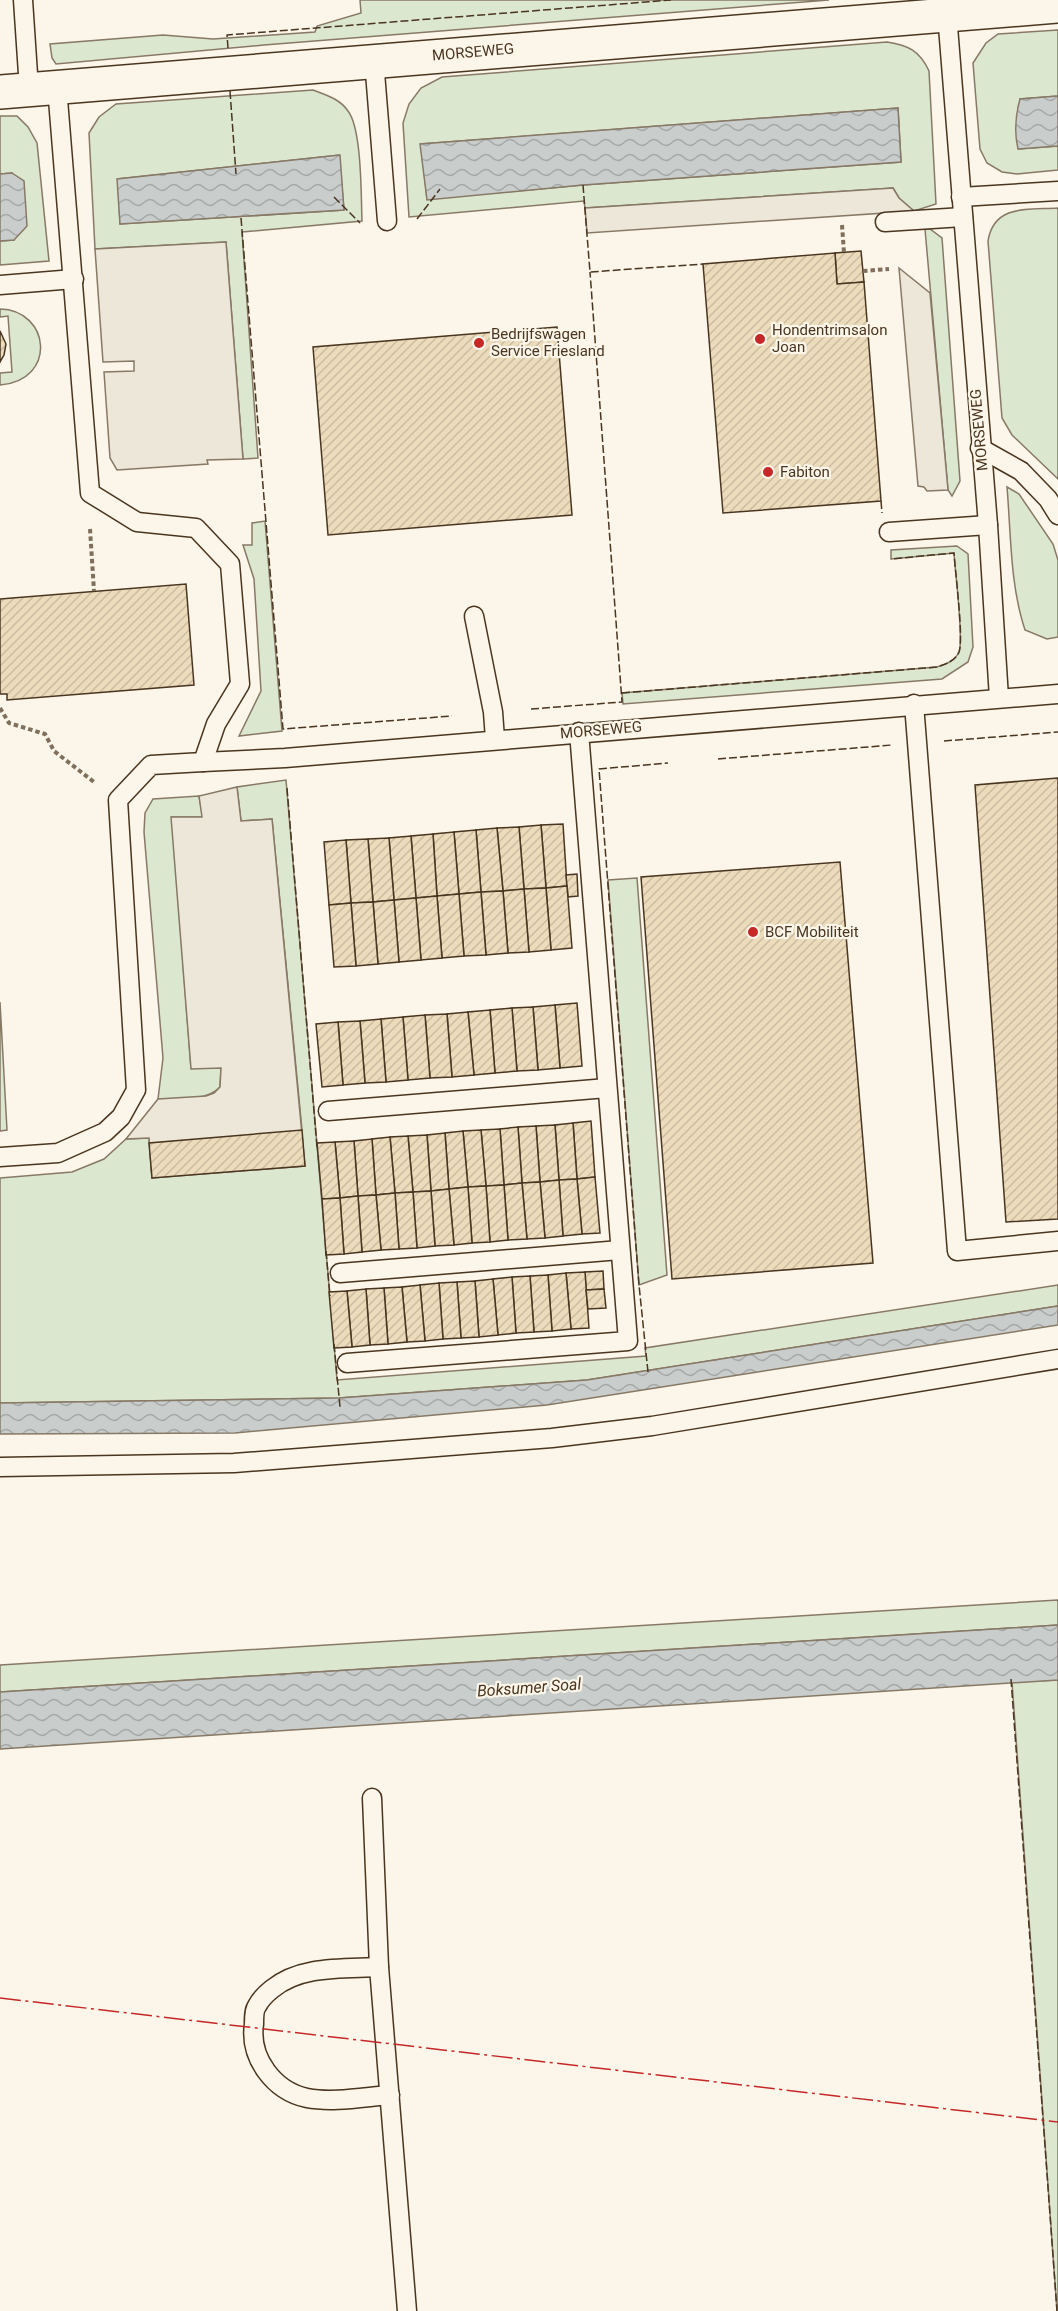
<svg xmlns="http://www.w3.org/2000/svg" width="1058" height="2311" viewBox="0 0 1058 2311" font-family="Roboto,sans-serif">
<defs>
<pattern id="water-waves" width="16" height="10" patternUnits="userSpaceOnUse" patternTransform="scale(1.5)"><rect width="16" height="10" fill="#c9cecd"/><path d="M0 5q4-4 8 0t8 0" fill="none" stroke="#a5a8a6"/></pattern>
<pattern id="building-hatch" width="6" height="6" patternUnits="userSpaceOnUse" patternTransform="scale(1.5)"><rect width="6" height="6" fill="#ecdcbc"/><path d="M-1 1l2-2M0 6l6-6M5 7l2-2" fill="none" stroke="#ccbda1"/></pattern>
</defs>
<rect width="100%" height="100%" fill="#fbf6e9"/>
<!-- grass -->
<g fill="#dce7d0" stroke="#887966" stroke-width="1.5" fill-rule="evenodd">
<path d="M 360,0 L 829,0 L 264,45 L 56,64 L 52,58 L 50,44 L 163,35 L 213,39 L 315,32 L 317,26 L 361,13 Z"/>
<path d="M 1058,30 L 1058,96 L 1020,99 L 1019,149 L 1058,146 L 1058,170 L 1017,174 L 1002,172 L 987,163 L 980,149 L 973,63 L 986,43 L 998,34 Z"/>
<path d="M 887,42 C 908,45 920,51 929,71 L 936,204 L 914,211 L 899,198 L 893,188 L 585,208 L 584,201 L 409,217 L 403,123 L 409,104 L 421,88 L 442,77 ZM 898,108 L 901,162 L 583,185 L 427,199 L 421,144 Z"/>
<path d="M 313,90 C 326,95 340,99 348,111 C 362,129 361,196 362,221 L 242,232 L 258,458 L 243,459 L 226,242 L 95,249 L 89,133 L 99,117 L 116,104 ZM 339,155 L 344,210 L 120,224 L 118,179 Z"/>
<path d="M 0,116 L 17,116 L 28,127 L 37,143 L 49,261 L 0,265 L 0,241 L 14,240 L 12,173 L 0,174 Z"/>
<path d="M 1058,208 L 1058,479 L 1012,435 L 1002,418 L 988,241 C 994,204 1028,210 1058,208 Z"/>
<path d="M 925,229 L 930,229 L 942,238 L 960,481 L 952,496 L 948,490 Z"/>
<path d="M 0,309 C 50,310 58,380 0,385 L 0,373 L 12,372 L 8,316 L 0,317 Z"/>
<path d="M 1007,487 L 1019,494 L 1053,544 L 1058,560 L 1058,637 L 1047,639 L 1025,630 C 1010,585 1011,534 1007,487 Z"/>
<path d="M 265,521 L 282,731 L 239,736 L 261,691 L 254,579 L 243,545 L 252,545 L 252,523 Z"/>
<path d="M 957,546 L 968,554 L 973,647 L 968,662 L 942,679 L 623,704 L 622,693 L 937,667 C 946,664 955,661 959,652 C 964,640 955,571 954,553 L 891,559 L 891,550 Z"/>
<path d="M 286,780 L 337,1380 L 646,1356 L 645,1348 L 1058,1285 L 1058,1306 L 587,1380 L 339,1398 L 0,1403 L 0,1178 L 72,1172 L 104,1159 L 126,1139 L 149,1138 L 152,1178 L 302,1130 L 272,819 L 241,821 L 237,787 Z"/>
<path d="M 199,796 L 203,817 L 172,817 L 191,1068 L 221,1068 L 220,1087 C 206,1102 178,1098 158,1099 L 163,1058 L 144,832 L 145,813 L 153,799 Z"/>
<path d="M 637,878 L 667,1275 L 639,1285 L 608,880 Z"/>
<path d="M 0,1002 L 7,1130 L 0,1131 Z"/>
<path d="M 1058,1600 L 1058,1625 L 0,1692 L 0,1665 Z"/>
<path d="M 1058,1680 L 1058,2311 L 1057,2311 L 1012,1682 Z"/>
</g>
<!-- parking -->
<g fill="#ede7d9" stroke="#887966" stroke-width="1.5">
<path d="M 893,188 L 899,198 L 914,211 L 587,233 L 585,208 Z"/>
<path d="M 226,242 L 243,459 L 207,460 L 208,464 L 117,470 L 110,458 L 104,372 L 134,371 L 134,361 L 103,362 L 95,249 Z"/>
<path d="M 899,268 L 930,293 L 948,490 L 927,491 L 924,487 L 918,486 Z"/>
<path d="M 237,787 L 241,821 L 272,819 L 305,1166 L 152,1178 L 149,1138 L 126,1139 L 158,1099 L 206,1096 L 214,1093 L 220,1087 L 221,1068 L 191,1069 L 171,817 L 202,817 L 199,796 Z"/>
</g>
<!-- water -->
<g fill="url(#water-waves)" stroke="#887966" stroke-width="1.5">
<path d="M 1058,96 L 1058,146 L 1018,149 C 1014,132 1015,117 1020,99 Z"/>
<path d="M 898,108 L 901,162 L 583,185 L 427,200 L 420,144 Z"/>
<path d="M 340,155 L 344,210 L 120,224 L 117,179 Z"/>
<path d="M 12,173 L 24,181 L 27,226 L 14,240 L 0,241 L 0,174 Z"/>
<path d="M 1058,1306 L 1058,1325 L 547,1405 L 235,1433 L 0,1434 L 0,1403 L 339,1398 L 587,1380 Z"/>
<path d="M 1058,1625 L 1058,1680 L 0,1749 L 0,1692 Z"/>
</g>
<!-- building -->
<g fill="url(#building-hatch)" stroke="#4a3520" stroke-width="1.5">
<path d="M 861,251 L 864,282 L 837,284 L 835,253 Z"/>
<path d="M 835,253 L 837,284 L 864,282 L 881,501 L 723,513 L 703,264 Z"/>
<path d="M 557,327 L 572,515 L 328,535 L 313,347 Z"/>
<path d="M 0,331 L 6,344 L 4,355 L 0,362 Z"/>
<path d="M 186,584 L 194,685 L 7,700 L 7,694 L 0,694 L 0,599 Z"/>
<path d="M 1058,778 L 1058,1219 L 1006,1222 L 975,785 Z"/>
<path d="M 563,824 L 567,886 L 546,888 L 541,825 Z"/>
<path d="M 541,825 L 546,888 L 524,889 L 519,827 Z"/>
<path d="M 519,827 L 524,889 L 503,891 L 497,828 Z"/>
<path d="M 497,828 L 503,891 L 481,892 L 476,830 Z"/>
<path d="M 476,830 L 481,892 L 459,894 L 454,832 Z"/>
<path d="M 454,832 L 459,894 L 437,896 L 433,834 Z"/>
<path d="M 433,834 L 437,896 L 416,898 L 411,836 Z"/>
<path d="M 411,836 L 416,898 L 394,900 L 389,838 Z"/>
<path d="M 389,838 L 394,900 L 373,902 L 368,839 Z"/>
<path d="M 368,839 L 373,902 L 351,903 L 346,840 Z"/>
<path d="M 346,840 L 351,903 L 329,905 L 324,842 Z"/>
<path d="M 840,862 L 873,1263 L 672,1279 L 641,877 Z"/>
<path d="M 577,874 L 578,896 L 568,897 L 566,875 Z"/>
<path d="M 567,886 L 572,948 L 551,950 L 546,888 Z"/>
<path d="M 546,888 L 551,950 L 529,952 L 524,889 Z"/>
<path d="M 524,889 L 529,952 L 508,953 L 503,891 Z"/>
<path d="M 503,891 L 508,953 L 486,955 L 481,892 Z"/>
<path d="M 481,892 L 486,955 L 464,956 L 459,894 Z"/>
<path d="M 459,894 L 464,956 L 442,958 L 437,896 Z"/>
<path d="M 437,896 L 442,958 L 421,960 L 416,898 Z"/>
<path d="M 416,898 L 421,960 L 399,962 L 394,900 Z"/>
<path d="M 394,900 L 399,962 L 378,964 L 373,902 Z"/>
<path d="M 373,902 L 378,964 L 356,966 L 351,903 Z"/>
<path d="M 351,903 L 356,966 L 334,967 L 329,905 Z"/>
<path d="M 577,1003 L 582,1066 L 560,1068 L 555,1005 Z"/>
<path d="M 555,1005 L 560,1068 L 538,1070 L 533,1007 Z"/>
<path d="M 533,1007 L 538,1070 L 517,1071 L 512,1008 Z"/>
<path d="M 512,1008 L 517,1071 L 495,1073 L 490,1010 Z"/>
<path d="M 490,1010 L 495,1073 L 474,1075 L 468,1012 Z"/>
<path d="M 468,1012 L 474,1075 L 452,1077 L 447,1014 Z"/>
<path d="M 447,1014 L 452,1077 L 430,1078 L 425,1015 Z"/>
<path d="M 425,1015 L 430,1078 L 408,1080 L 403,1017 Z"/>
<path d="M 403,1017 L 408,1080 L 386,1082 L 381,1019 Z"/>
<path d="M 381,1019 L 386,1082 L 365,1083 L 360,1021 Z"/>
<path d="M 360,1021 L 365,1083 L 343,1085 L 338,1022 Z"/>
<path d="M 338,1022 L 343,1085 L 322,1087 L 316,1024 Z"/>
<path d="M 591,1121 L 595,1177 L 577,1179 L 573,1123 Z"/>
<path d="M 573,1123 L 577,1179 L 559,1180 L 555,1125 Z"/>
<path d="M 555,1125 L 559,1180 L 540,1182 L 536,1126 Z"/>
<path d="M 536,1126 L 540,1182 L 522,1183 L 518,1127 Z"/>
<path d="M 518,1127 L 522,1183 L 504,1185 L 500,1129 Z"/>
<path d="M 500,1129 L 504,1185 L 486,1186 L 481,1130 Z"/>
<path d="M 302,1130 L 305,1166 L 152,1178 L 149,1143 Z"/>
<path d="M 481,1130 L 486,1186 L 468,1187 L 463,1131 Z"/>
<path d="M 463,1131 L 468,1187 L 449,1189 L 445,1133 Z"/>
<path d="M 445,1133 L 449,1189 L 431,1191 L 427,1135 Z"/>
<path d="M 427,1135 L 431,1191 L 413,1192 L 408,1136 Z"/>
<path d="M 408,1136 L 413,1192 L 395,1193 L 390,1137 Z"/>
<path d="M 390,1137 L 395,1193 L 376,1195 L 372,1139 Z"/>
<path d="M 372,1139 L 376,1195 L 358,1196 L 354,1141 Z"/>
<path d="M 354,1141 L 358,1196 L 340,1198 L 335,1142 Z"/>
<path d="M 335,1142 L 340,1198 L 322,1199 L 317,1143 Z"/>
<path d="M 595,1177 L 600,1233 L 582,1234 L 577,1179 Z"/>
<path d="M 577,1179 L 582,1234 L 563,1236 L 559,1180 Z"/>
<path d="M 559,1180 L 563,1236 L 545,1238 L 540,1182 Z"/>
<path d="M 540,1182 L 545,1238 L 527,1239 L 522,1183 Z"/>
<path d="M 522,1183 L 527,1239 L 508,1240 L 504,1185 Z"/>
<path d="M 504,1185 L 508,1240 L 490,1242 L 486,1186 Z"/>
<path d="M 486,1186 L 490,1242 L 472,1243 L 468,1187 Z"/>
<path d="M 468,1187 L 472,1243 L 454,1245 L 449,1189 Z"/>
<path d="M 449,1189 L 454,1245 L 435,1246 L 431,1191 Z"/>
<path d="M 431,1191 L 435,1246 L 417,1248 L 413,1192 Z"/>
<path d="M 413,1192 L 417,1248 L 399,1249 L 395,1193 Z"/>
<path d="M 395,1193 L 399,1249 L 381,1250 L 376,1195 Z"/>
<path d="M 376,1195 L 381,1250 L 362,1252 L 358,1196 Z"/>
<path d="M 358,1196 L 362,1252 L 344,1254 L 340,1198 Z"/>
<path d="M 340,1198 L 344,1254 L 326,1255 L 322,1199 Z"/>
<path d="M 603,1271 L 604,1289 L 586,1290 L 585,1272 Z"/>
<path d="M 585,1272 L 589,1328 L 571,1329 L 566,1273 Z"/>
<path d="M 566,1273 L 571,1329 L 552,1331 L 548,1275 Z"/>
<path d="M 548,1275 L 552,1331 L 534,1332 L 530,1276 Z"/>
<path d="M 530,1276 L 534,1332 L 516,1333 L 512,1277 Z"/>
<path d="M 512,1277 L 516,1333 L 498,1335 L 493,1279 Z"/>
<path d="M 493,1279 L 498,1335 L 479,1337 L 475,1281 Z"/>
<path d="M 475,1281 L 479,1337 L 461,1338 L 457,1282 Z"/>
<path d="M 457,1282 L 461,1338 L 443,1339 L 439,1283 Z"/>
<path d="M 439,1283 L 443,1339 L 425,1341 L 420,1285 Z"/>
<path d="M 420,1285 L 425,1341 L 407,1342 L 402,1287 Z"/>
<path d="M 402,1287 L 407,1342 L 388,1344 L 384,1288 Z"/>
<path d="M 384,1288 L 388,1344 L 370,1345 L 366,1289 Z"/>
<path d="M 366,1289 L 370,1345 L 352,1347 L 347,1291 Z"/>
<path d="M 604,1289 L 606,1308 L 588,1309 L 586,1290 Z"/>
<path d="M 347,1291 L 352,1347 L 334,1348 L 329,1292 Z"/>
</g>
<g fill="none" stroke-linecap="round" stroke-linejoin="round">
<!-- lane casing -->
<g stroke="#4a3520" stroke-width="21">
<g id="lane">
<path d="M 23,0 L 29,89"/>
<path d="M 947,14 L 988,525 L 999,698"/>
<path d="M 374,60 L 387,221"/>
<path d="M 961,197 L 1058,191"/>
<path d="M 885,222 L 963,217"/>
<path d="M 0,285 L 74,279"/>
<path d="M 980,448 L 1021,471 L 1048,499 L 1058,515"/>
<path d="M 889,532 L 988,525"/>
<path d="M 474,616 L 493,712 L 495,739"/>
<path d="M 914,704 L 957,1251 L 1058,1241"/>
<path d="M 203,762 L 285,758 L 1058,694"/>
<path d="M 328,1111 L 607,1088"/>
<path d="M 0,1157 L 58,1153 L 105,1132 L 121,1117 L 136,1090 L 118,800 L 151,765 L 203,762 L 216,724 L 240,684 L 230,564 L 196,528 L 137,522 L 90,493 L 57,87"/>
<path d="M 340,1273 L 620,1250"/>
<path d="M 347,1363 L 628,1341 L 579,732"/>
<path d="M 0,1467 L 234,1463 L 552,1438 L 652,1426 L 1058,1359"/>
<path d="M 372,1798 L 379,1967 L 407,2311"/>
<path d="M 379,1967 C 344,1969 301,1965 272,1989 C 267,1993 260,2000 257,2006 C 254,2010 254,2018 254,2024 C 249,2058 274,2091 307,2098 C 333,2103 364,2097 390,2095"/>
</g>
</g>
<!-- street casing -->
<g stroke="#4a3520" stroke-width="36">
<path id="street" d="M 0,92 L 1058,6"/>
</g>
<!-- path -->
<g stroke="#7f6f5c" stroke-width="4" stroke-dasharray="4.5 3" stroke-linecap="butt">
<path d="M 842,225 L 844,253"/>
<path d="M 863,271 L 889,269"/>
<path d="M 90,529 L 94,591"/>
<path d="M 0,708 L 9,723 L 45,734 L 54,751 L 94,782"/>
</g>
<!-- lane -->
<use href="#lane" stroke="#fbf6e9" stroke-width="18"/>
<!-- street -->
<use href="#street" stroke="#fbf6e9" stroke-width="33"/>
<!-- fence -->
<g stroke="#4a3520" stroke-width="1.5" stroke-dasharray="8 3" stroke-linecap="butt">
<path d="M 228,48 L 227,35 L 671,0"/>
<path d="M 230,91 L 236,174"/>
<path d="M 583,185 L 590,272 L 703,264"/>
<path d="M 334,197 L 360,223"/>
<path d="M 241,218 L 283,729 L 452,716"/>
<path d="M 417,219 L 440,189"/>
<path d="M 881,501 L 882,513"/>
<path d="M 622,693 L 937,667 C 946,664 955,661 959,652 C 964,639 955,571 954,553 L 891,559"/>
<path d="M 531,709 L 622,702 L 590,272"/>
<path d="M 944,741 L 1058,732"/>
<path d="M 718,759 L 892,745"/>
<path d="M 287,788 L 317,1147"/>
<path d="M 326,1251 L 330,1296"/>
<path d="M 334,1344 L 340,1407"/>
<path d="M 648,1372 L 639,1285 L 599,769 L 668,763"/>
<path d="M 1011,1679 L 1057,2311"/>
</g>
<!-- power -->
<path stroke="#c62828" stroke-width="1.5" stroke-dasharray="21 4.5 3 4.5" stroke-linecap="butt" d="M 0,1998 L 1058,2122"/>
</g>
<!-- markers -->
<g fill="#c62828" stroke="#fbf6e9" stroke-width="2">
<circle cx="760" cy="339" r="6"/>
<circle cx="479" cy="343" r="6"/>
<circle cx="768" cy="472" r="6"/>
<circle cx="753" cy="932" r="6"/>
</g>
<g text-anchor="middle" stroke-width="4.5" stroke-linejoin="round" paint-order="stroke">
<!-- street labels -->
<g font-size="15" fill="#4a3520" stroke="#fbf6e9">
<text transform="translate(473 52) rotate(-5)" y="5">MORSEWEG</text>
<text transform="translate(979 430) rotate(-95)" y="5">MORSEWEG</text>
<text transform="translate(601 730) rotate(-5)" y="5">MORSEWEG</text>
</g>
<!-- poi labels -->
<g font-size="15" fill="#4a3520" stroke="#fbf6e9" text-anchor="start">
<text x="772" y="335">Hondentrimsalon<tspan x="772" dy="17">Joan</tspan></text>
<text x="491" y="339">Bedrijfswagen<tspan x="491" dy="17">Service Friesland</tspan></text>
<text x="780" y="477">Fabiton</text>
<text x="765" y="937">BCF Mobiliteit</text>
</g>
<!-- water labels -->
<g font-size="16" font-style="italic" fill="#4a3520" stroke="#fbf6e9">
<text transform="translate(529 1687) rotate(-4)" y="6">Boksumer Soal</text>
</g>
</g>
</svg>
